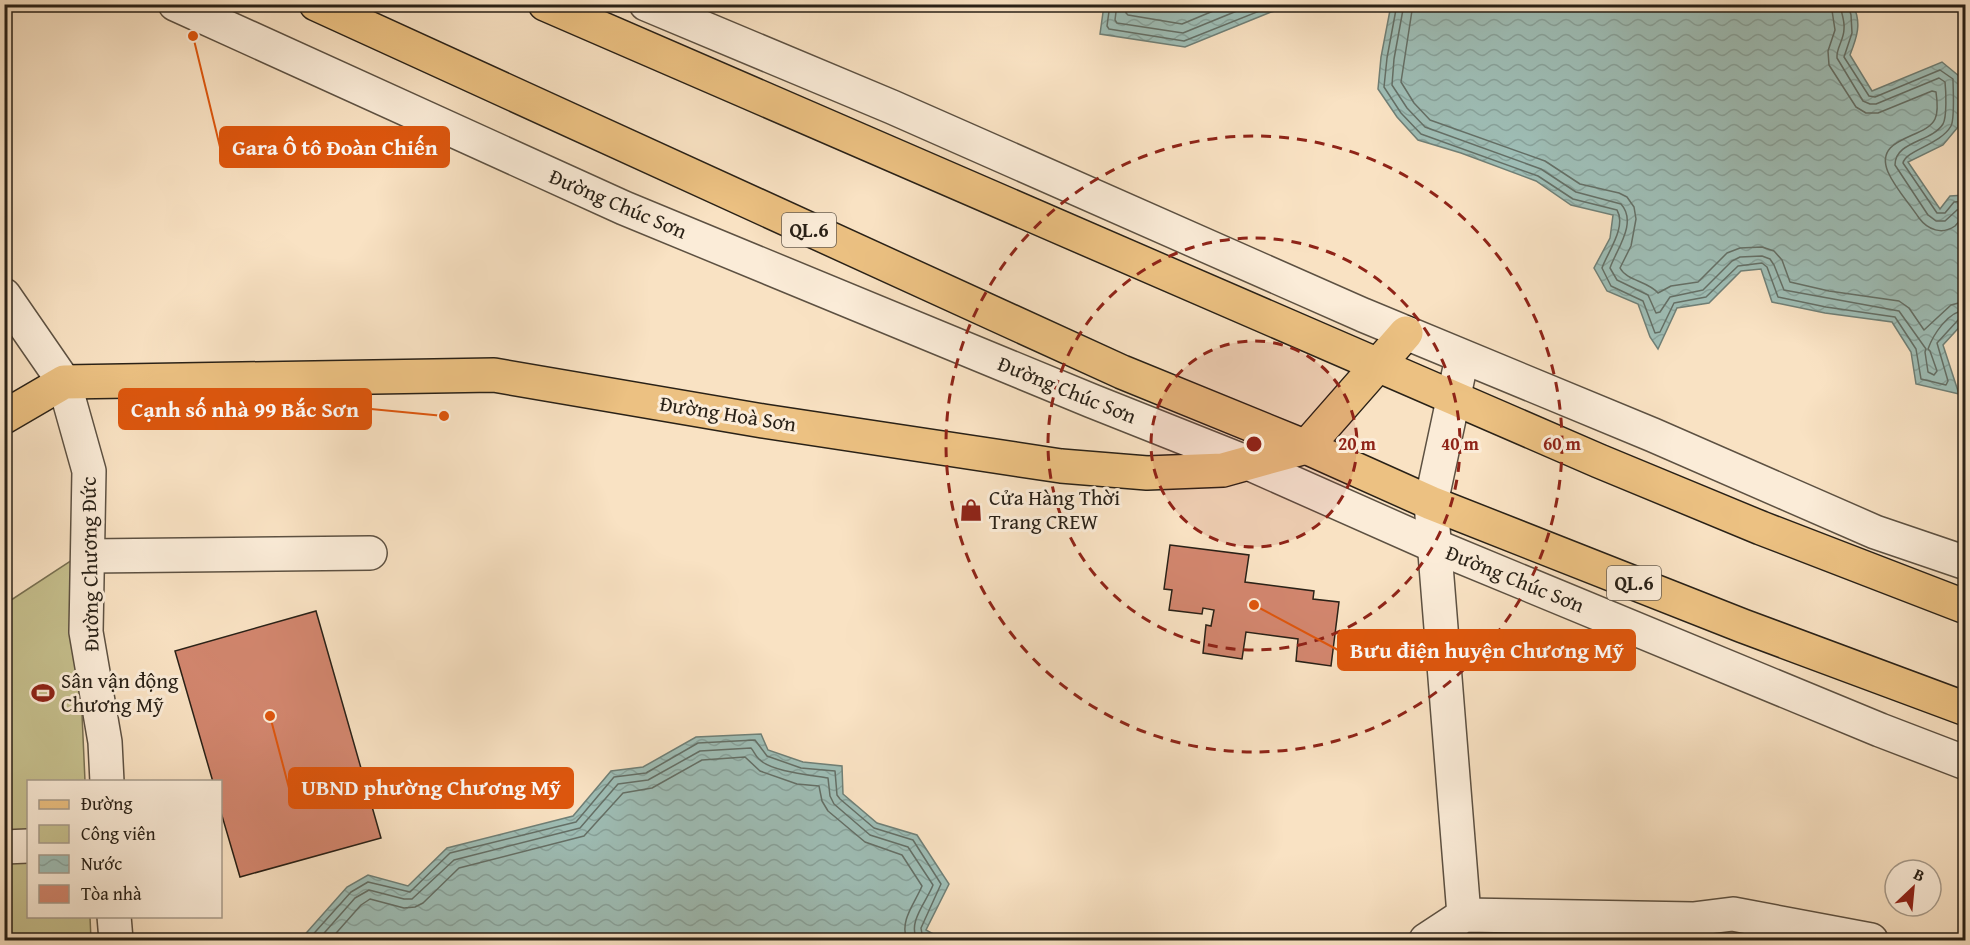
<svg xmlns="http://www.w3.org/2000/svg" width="1970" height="945" viewBox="0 0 1970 945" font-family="'Gentium Book Plus',serif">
<defs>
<pattern id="water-waves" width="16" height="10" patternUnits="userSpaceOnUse" patternTransform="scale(1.5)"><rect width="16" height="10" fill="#9ebdb5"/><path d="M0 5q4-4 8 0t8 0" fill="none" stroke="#88a29b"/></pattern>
</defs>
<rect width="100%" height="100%" fill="#f9e2c3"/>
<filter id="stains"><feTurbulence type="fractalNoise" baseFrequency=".00333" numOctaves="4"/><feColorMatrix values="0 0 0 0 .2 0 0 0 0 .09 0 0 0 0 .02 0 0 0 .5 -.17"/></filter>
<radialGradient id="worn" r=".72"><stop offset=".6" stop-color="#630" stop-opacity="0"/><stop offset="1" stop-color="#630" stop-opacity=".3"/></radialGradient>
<!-- green -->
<path fill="#c6c08e" stroke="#787052" stroke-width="1.5" d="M 75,558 L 85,781 L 28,782 L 28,916 L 90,917 L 91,940 L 5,940 L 5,604 Z"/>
<!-- water -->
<g fill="url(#water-waves)" stroke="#6f7f76" stroke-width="1.5">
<path d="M 1104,5 L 1104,4 L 1299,5 L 1271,12 L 1185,47 L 1100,34 Z"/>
<path d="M 1391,5 L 1853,5 C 1862,23 1857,37 1850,55 L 1872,91 L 1942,62 L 1959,76 L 1958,127 L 1943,145 L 1908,162 L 1940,209 L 1950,196 L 1965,195 L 1965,321 L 1943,345 L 1959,394 L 1916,384 L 1911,352 L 1892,322 L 1825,313 L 1772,302 L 1761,269 L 1741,271 L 1709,303 L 1677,308 L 1658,349 L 1650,337 L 1638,304 L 1607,291 L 1594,268 L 1610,238 L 1613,215 L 1571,205 L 1536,181 L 1461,153 L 1418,140 L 1397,117 L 1378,89 L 1381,57 Z"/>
<path d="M 761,734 L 768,750 L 803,762 L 842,766 L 843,794 L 877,823 L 917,835 L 949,884 L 926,930 L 944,940 L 300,940 L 347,887 L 368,875 L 408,886 L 447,848 L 573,816 L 611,771 L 643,767 L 696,737 Z"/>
</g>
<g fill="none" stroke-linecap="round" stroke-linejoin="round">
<!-- shore -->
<g stroke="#646f66" stroke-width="1.5">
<path d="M 1110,4 L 1107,26 L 1109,29 L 1184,41 L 1277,4"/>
<path d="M 1117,4 L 1115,20 L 1117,23 L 1183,33 L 1254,4"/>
<path d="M 1126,4 L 1126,13 L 1128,15 L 1182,24 L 1230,4"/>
<path d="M 1397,4 L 1387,58 L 1384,87 L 1401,113 L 1421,134 L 1538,176 L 1573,199 L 1617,210 C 1627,227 1607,253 1602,268 L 1611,286 L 1643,301 L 1655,333 L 1660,332 L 1674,303 L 1706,297 L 1738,266 L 1762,263 L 1767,267 L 1778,297 L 1826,307 L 1895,317 L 1916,349 L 1921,379 L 1946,385 L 1948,381 L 1937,343 L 1959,319 L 1966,317"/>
<path d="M 1404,4 L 1394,59 L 1392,85 L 1407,108 L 1425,127 L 1541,169 L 1576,192 L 1621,204 C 1638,223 1616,250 1610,268 L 1617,280 L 1648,295 L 1656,313 L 1660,312 L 1670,297 L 1703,290 L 1732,261 L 1740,257 L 1762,256 L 1770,259 L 1774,265 L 1784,290 L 1899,311 L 1926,349 L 1925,352 L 1928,372 L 1934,375 L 1937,371 L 1930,351 L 1928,349 C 1933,335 1948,311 1966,310"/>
<path d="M 1413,4 L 1401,82 L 1414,103 L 1430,120 L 1545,161 L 1580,184 L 1619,193 L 1627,197 L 1634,207 L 1636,219 L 1631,246 L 1620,268 C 1627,281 1648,281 1658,293 L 1671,286 L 1698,282 L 1727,253 L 1740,248 L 1762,247 L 1774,251 L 1782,260 L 1790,282 L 1829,291 L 1899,301 L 1909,308 L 1924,330 L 1951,305 L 1966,301"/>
<path d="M 1831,4 L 1835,30 L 1828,51 L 1829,65 L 1856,107 L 1866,113 L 1878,113 L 1932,91 L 1936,92 C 1937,99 1938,113 1935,119 C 1926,139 1873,136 1888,172 C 1895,188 1909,203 1919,218 C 1928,230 1942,235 1955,226 C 1959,222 1960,219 1966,218"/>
<path d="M 1840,4 C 1841,13 1845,20 1844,29 C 1844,40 1836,48 1837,58 L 1863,101 L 1870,104 L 1876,104 L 1939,78 L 1945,82 C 1946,91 1947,117 1943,124 C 1932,142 1895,141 1895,165 L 1928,215 L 1936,221 L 1945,221 L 1957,210 L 1966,208"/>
<path d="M 1848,4 L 1851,15 L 1852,33 L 1844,57 L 1869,96 L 1875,97 L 1940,70 L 1953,79 C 1953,88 1955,119 1951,126 C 1940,145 1906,150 1903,163 L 1937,213 L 1945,213 L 1954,202 L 1966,201"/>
<path d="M 308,940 L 351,892 L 368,882 L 410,892 L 450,853 L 576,822 L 614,777 L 646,773 L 698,743 L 755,740 L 767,756 L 801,768 L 835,771 L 837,795 L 840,799 L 874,828 L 913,840 L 941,884 L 921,928 L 922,934 L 932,940"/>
<path d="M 318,940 L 355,898 L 369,890 L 404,899 L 412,899 L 454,860 L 580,828 L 618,784 L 648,780 L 700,751 L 751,748 C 754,751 755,756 759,759 C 771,772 811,775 828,778 L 830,796 L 834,804 L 870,835 L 908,847 L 933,885 C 927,901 906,924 918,940"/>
<path d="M 330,940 L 361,905 L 370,899 L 404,908 L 415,907 L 423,903 L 459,868 L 584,836 L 623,793 L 652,788 L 702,760 L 745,757 L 760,771 L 797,784 L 819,786 L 822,801 L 828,811 L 865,842 L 902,855 L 922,886 C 915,903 899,921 907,940"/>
</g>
</g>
<!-- building -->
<g fill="#d2866e" stroke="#292117" stroke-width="1.5">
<path d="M 1170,545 L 1249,555 L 1245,582 L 1314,591 L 1313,599 L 1339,602 L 1331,666 L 1296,661 L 1298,639 L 1246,632 L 1242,659 L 1203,653 L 1206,625 L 1211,626 L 1214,610 L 1203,608 L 1202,614 L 1169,610 L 1172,590 L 1164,589 Z"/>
<path d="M 316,611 L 381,838 L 240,877 L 220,809 L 220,782 L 213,782 L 175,651 Z"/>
</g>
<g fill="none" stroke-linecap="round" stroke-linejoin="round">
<!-- minor casing -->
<g stroke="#5d5142" stroke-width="36">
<g id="minor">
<path d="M 175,4 L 624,208 L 1092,401 L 1248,463 L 1435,546 L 1880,730 L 1966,763"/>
<path d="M 646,4 L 892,107 L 1363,315 L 1653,435 L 1875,532 L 1966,563"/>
<path d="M 4,295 L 64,382 L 89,471 L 86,632 L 105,742 L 107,782"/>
<path d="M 1459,372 L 1431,503 L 1464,915"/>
<path d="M 88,556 L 370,553"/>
<path d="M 4,847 L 28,846"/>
<path d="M 114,916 L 116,940"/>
<path d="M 1426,940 L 1464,915 L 1693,919 L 1733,914 L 1871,940"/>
</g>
</g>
<!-- major casing -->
<g stroke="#292117" stroke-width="36">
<path id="major" d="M 4,417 L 64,382 L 494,375 L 763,421 L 1061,466 L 1147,473 L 1223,470 L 1306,447 L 1406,333"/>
</g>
<!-- highway casing -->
<g stroke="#292117" stroke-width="36">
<g id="highway">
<path d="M 316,4 L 1122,372 L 1306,447 L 1431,503 L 1743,626 L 1966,709"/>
<path d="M 545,4 L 1599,461 L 1761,528 L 1966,607"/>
</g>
</g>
<!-- minor -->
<use href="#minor" stroke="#fbecd8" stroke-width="33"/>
<!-- major -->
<use href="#major" stroke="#ecc182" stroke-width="33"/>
<!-- highway -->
<use href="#highway" stroke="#ecc182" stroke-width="33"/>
</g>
<!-- distance rings -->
<circle cx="1254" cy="444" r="103" fill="#8f2418" fill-opacity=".12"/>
<g fill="none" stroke="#8f2418" stroke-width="3" stroke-dasharray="10 8">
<circle cx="1254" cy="444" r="103"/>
<circle cx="1254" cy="444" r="206"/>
<circle cx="1254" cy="444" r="308"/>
</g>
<!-- icons -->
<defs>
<g id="shop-bare" transform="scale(1.8)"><path d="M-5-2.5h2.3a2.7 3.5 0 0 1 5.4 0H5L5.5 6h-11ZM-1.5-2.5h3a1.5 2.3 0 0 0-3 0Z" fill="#8f2418" stroke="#fbecd8" stroke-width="2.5" paint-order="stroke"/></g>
<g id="stadium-bare" transform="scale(1.8)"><path d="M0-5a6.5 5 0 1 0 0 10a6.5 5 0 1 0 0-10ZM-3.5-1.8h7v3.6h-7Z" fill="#8f2418" stroke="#fbecd8" stroke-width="2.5" paint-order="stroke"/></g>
</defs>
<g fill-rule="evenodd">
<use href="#shop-bare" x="971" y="510"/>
<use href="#stadium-bare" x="43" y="693"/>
</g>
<g text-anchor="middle" stroke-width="6" stroke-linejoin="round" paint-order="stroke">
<!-- shield labels -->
<g fill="#fbecd8" stroke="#685e51" stroke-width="1.5">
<rect x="782" y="213" width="54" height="34" rx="4.5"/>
<rect x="1607" y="566" width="54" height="34" rx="4.5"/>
</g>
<g font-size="20" font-weight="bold" fill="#292117">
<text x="809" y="237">QL.6</text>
<text x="1634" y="590">QL.6</text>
</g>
<!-- street labels -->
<g font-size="21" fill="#292117" stroke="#fbecd8">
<text transform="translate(618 204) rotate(23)" y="7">Đường Chúc Sơn</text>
<text transform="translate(1067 390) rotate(22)" y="7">Đường Chúc Sơn</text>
<text transform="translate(728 414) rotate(9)" y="7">Đường Hoà Sơn</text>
<text transform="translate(90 564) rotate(-91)" y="7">Đường Chương Đức</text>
<text transform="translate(1515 579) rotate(22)" y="7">Đường Chúc Sơn</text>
</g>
<!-- poi labels -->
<g font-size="21" fill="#292117" stroke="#fbecd8" text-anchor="start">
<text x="989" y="505">Cửa Hàng Thời<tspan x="989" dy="24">Trang CREW</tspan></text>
<text x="61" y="688">Sân vận động<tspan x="61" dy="24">Chương Mỹ</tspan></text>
</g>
</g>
<circle cx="1254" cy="444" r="9" fill="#8f2418" stroke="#fbecd8" stroke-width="3"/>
<g font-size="18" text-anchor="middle" font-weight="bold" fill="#8f2418" stroke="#fbecd8" stroke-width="6" stroke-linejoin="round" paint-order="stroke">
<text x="1357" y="450">20 m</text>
<text x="1460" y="450">40 m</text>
<text x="1562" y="450">60 m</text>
</g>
<!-- callouts -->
<path fill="none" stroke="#de560d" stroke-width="2" d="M193 36L220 147M444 416L371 409M1254 605L1338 650M270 716L289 788"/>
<g fill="#de560d" stroke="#fbecd8" stroke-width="2">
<circle cx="193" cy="36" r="6"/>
<circle cx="444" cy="416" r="6"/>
<circle cx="1254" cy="605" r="6"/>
<circle cx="270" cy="716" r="6"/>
</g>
<g fill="#de560d" stroke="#de560d" stroke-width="2">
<rect x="220" y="127" width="229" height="40" rx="6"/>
<rect x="119" y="389" width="252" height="40" rx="6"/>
<rect x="1338" y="630" width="297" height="40" rx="6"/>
<rect x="289" y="768" width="284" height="40" rx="6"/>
</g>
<g font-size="22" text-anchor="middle" font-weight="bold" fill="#fff">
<text x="335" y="155">Gara Ô tô Đoàn Chiến</text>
<text x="245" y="417">Cạnh số nhà 99 Bắc Sơn</text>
<text x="1487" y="658">Bưu điện huyện Chương Mỹ</text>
<text x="431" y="795">UBND phường Chương Mỹ</text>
</g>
<!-- margin -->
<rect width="1970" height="945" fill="none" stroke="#f9e2c3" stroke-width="24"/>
<rect x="6" y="6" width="1958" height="933" fill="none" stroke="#292117" stroke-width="3"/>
<rect x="12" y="12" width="1946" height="921" fill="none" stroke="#292117" stroke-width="1.5"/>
<!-- legend -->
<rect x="27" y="780" width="195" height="138" fill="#fbecd8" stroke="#a79b8b" stroke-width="1.5"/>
<rect x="39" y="800" width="30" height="9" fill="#ecc182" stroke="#a79b8b" stroke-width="1.5"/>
<text x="81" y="810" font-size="18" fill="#292117">Đường</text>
<rect x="39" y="825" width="30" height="18" fill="#c6c08e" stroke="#a79b8b" stroke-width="1.5"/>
<text x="81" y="840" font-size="18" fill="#292117">Công viên</text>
<rect x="39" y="855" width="30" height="18" fill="url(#water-waves)" stroke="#a79b8b" stroke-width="1.5"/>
<text x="81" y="870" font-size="18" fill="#292117">Nước</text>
<rect x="39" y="885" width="30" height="18" fill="#d2866e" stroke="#a79b8b" stroke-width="1.5"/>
<text x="81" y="900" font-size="18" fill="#292117">Tòa nhà</text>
<!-- north arrow -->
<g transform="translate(1913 888) rotate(26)"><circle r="28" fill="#fbecd8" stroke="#a79b8b" stroke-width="1.5"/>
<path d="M0-4.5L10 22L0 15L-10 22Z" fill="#8f2418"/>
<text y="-9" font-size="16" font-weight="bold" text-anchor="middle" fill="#292117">B</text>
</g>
<rect width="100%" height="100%" filter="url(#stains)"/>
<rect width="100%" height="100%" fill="url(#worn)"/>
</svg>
